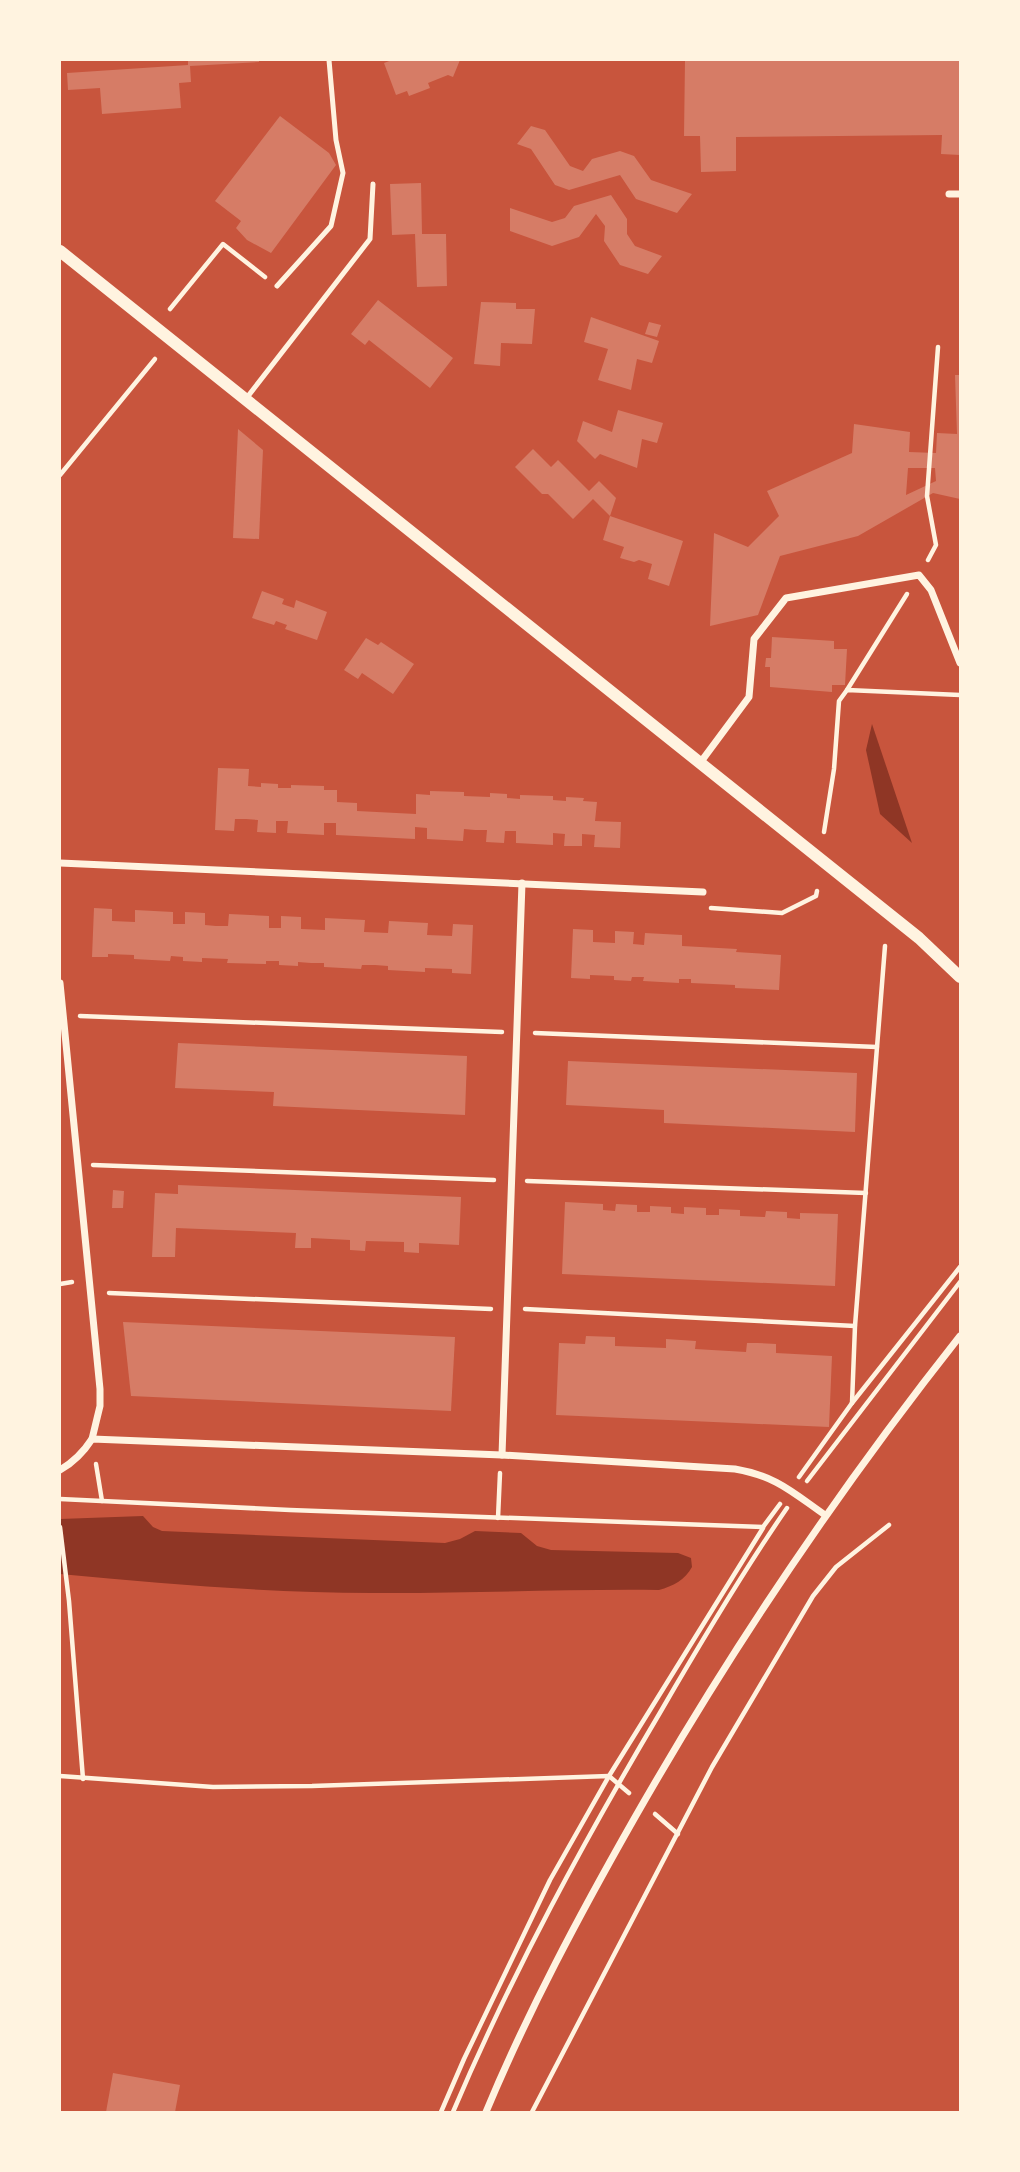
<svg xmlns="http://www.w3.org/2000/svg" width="1020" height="2172" viewBox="0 0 1020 2172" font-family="'Golos Text',sans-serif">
<rect width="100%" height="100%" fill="#c8553d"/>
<!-- water -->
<g fill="#8f3625">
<path d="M 872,724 L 912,843 L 880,814 L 866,750 Z"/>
<path d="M 143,1516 L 153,1527 L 162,1531 L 445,1543 L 460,1539 L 475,1531 L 521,1533 L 537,1546 L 551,1550 L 678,1553 L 691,1558 L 692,1567 C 685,1580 673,1586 659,1590 C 568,1589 478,1593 388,1593 C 278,1594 169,1584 60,1574 L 60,1519 Z"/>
</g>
<!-- building -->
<g fill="#d67c66" fill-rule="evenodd">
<path d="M 188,60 L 259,60 L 259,62 L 190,66 L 191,82 L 179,83 L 181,108 L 102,114 L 100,88 L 68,90 L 67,73 L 188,65 Z"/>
<path d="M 392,60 L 460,60 L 453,77 L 448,75 L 428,83 L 430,88 L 409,96 L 407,91 L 396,95 L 384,63 Z"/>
<path d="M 685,60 L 960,60 L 960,155 L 941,154 L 942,135 L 736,137 L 736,171 L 701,172 L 700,136 L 684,136 Z"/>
<path d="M 280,116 L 329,153 L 336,165 L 271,253 L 247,240 L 236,228 L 241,221 L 215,201 Z"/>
<path d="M 531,126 L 545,130 L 570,166 L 583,171 L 592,159 L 620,151 L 634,156 L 651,180 L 692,194 L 677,213 L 636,199 L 620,175 L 569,190 L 555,185 L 531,149 L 517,144 Z"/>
<path d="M 421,183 L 422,234 L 446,234 L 447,286 L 417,287 L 415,234 L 392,235 L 390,184 Z"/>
<path d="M 611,195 L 627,219 L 627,234 L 635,246 L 662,256 L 648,274 L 620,265 L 604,241 L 605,226 L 596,214 L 579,237 L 552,246 L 510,231 L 510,208 L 552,222 L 565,218 L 574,206 Z"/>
<path d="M 378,300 L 453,358 L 430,388 L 369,340 L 365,345 L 351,334 Z"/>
<path d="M 481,302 L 516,303 L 516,309 L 535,309 L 532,344 L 501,343 L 500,366 L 474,364 Z"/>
<path d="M 591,317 L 659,341 L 652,363 L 637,359 L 631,390 L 598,380 L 608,349 L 584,342 Z"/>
<path d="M 649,322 L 661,325 L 657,337 L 645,334 Z"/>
<path d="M 955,375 L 960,375 L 960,499 L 933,493 L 858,536 L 780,556 L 758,615 L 710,626 L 714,533 L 748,547 L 779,516 L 767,491 L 852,453 L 854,424 L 910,432 L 909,452 L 936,453 L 937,433 L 957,434 ZM 908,468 L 935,468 L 936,481 L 906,495 Z"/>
<path d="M 618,410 L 663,423 L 657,443 L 642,439 L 637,468 L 600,454 L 595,459 L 577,441 L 583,421 L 612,432 Z"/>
<path d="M 238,429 L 263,450 L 259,539 L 233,538 Z"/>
<path d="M 533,449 L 551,467 L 558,460 L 589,491 L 599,481 L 616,498 L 610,516 L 593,499 L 573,519 L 548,494 L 542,494 L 515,467 Z"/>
<path d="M 610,516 L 683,541 L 669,586 L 648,579 L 652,564 L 639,560 L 634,562 L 620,558 L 624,547 L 603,540 Z"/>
<path d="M 262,591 L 284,599 L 282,604 L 294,608 L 296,600 L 327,612 L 317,640 L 285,629 L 287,625 L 276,621 L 274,625 L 252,618 Z"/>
<path d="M 772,637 L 834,641 L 834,649 L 847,649 L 845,685 L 832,685 L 832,692 L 770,687 L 770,667 L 765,667 L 766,658 L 771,658 Z"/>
<path d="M 366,638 L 378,645 L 381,642 L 414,664 L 393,694 L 362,673 L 358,679 L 344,670 Z"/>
<path d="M 218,768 L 249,769 L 248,786 L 261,787 L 261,783 L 278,784 L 278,788 L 291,788 L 291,785 L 324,786 L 324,790 L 337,790 L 337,802 L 357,803 L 357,811 L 416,814 L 416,794 L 430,795 L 430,791 L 464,792 L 464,796 L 490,797 L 490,793 L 507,794 L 507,798 L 520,799 L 520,795 L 553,796 L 553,800 L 566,801 L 566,797 L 584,798 L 583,801 L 597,802 L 595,821 L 621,822 L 620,848 L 594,847 L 595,835 L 582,834 L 582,846 L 564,846 L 565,834 L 553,833 L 553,845 L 516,843 L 516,831 L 505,831 L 504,843 L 486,842 L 487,830 L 475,830 L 464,829 L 463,841 L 427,839 L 427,828 L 415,827 L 415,839 L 336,835 L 336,823 L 324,823 L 324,835 L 287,833 L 288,821 L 276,821 L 276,833 L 257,832 L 258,820 L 246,819 L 235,819 L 234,831 L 215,830 Z"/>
<path d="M 94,908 L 112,909 L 112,921 L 135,922 L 135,910 L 173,912 L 173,924 L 185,924 L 185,912 L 205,913 L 205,925 L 216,926 L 228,926 L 229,914 L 269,916 L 269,928 L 281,928 L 281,916 L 301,917 L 301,929 L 325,930 L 325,918 L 365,920 L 364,932 L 388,933 L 389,921 L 428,923 L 427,935 L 452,936 L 453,924 L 473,925 L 471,974 L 452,973 L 452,969 L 425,968 L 425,972 L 388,970 L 388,966 L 375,965 L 362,965 L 361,969 L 324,967 L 324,963 L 311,963 L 298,962 L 298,966 L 279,965 L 279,961 L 266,961 L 266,964 L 227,963 L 228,959 L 202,958 L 202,962 L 183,961 L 183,957 L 171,956 L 170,961 L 134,959 L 134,955 L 108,954 L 108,957 L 92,957 Z"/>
<path d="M 573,929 L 593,930 L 593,942 L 615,943 L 615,931 L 634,932 L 633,944 L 644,945 L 645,933 L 682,935 L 682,946 L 737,949 L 736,952 L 781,955 L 779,990 L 735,988 L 735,985 L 691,983 L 691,979 L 679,979 L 679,983 L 643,981 L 644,977 L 632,977 L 631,981 L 614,980 L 614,976 L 590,975 L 590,979 L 571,978 Z"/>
<path d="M 178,1043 L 467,1056 L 465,1115 L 273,1106 L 274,1092 L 175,1088 Z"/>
<path d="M 568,1061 L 857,1073 L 855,1132 L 664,1123 L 664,1110 L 566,1105 Z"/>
<path d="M 178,1185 L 461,1197 L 459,1245 L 419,1243 L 419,1253 L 404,1252 L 404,1242 L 366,1241 L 365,1251 L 350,1250 L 350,1240 L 311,1238 L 311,1248 L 295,1248 L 296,1233 L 176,1228 L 175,1257 L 152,1257 L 155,1193 L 178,1194 Z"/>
<path d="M 113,1190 L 124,1191 L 123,1208 L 112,1208 Z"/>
<path d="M 565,1202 L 603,1204 L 603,1210 L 615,1211 L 616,1204 L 637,1205 L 637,1212 L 650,1212 L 650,1206 L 671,1207 L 671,1213 L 684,1214 L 684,1207 L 706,1208 L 706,1215 L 719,1215 L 719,1209 L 740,1210 L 740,1216 L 765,1217 L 766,1211 L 787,1212 L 787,1218 L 800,1219 L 800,1213 L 838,1214 L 835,1286 L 562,1274 Z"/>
<path d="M 123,1322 L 455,1337 L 451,1411 L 131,1396 Z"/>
<path d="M 586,1336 L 615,1337 L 615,1346 L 666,1348 L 666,1339 L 696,1341 L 695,1349 L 746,1352 L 747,1343 L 757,1343 L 776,1344 L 776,1353 L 832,1356 L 829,1427 L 556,1415 L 559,1343 L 585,1344 Z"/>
<path d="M 113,2073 L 180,2085 L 175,2112 L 106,2112 Z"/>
</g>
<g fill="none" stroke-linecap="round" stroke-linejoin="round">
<!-- path -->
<g stroke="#fff3e0" stroke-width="4.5">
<path d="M 170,309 L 223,244 L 265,277"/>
<path d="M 60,475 L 155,359"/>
<path d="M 928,560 L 936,545 L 927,496 L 938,347"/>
<path d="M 847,690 L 907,594"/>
<path d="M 824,832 L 834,769 L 839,701 L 847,690 L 960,695"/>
<path d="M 711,908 L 782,913 L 816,896 L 817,891"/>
<path d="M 80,1016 L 502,1032"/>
<path d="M 535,1033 L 877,1047"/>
<path d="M 93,1165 L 494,1180"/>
<path d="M 527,1181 L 866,1193"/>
<path d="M 60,1284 L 72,1282"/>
<path d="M 109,1293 L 491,1309"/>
<path d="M 525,1309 L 855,1326"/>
<path d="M 852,1403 L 960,1267"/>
<path d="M 96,1464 L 102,1501"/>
<path d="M 799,1477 L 852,1403 L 855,1326 L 885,946"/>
<path d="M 807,1481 L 960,1282"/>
<path d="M 60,1499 L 290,1510 L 763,1527 L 780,1504"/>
<path d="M 498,1518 L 500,1473"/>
<path d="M 60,1527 L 69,1601 L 83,1779"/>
<path d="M 60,1776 L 213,1787 L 312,1786 L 609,1776 L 629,1793"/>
<path d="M 655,1814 L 678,1834"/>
<path d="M 441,2112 L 464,2059 L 550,1880 L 609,1776 L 763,1528"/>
<path d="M 453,2112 C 512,1973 584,1841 661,1711 C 701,1642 742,1573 787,1508"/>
<path d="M 532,2112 L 712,1767 L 813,1596 L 836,1567 L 889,1525"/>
</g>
<!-- service -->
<g stroke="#fff3e0" stroke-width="5">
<path d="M 277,286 L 331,226 L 343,173 L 336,140 L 329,60"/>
<path d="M 245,400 L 370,239 L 373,184"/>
</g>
<!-- minor -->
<g stroke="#fff3e0" stroke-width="7">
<path d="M 949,194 L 960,194"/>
<path d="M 700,763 L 749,697 L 754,639 L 786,598 L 919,575 L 931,590 L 960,663"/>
<path d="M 60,863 L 703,892"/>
<path d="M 60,983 L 100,1389 L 100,1406 L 92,1439"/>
<path d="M 502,1455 L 522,883"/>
<path d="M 60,1470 C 74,1462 83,1453 92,1439 L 502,1455 L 735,1469 C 776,1476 792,1492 825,1515"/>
<path d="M 486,2112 C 528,2011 580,1914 634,1819 C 731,1649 839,1489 960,1336"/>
</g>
<!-- tertiary -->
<path stroke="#fff3e0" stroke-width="12" d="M 60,251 L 919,938 L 960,977"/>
</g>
<!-- border -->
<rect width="1020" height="2172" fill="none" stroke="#fff3e0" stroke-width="122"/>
</svg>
